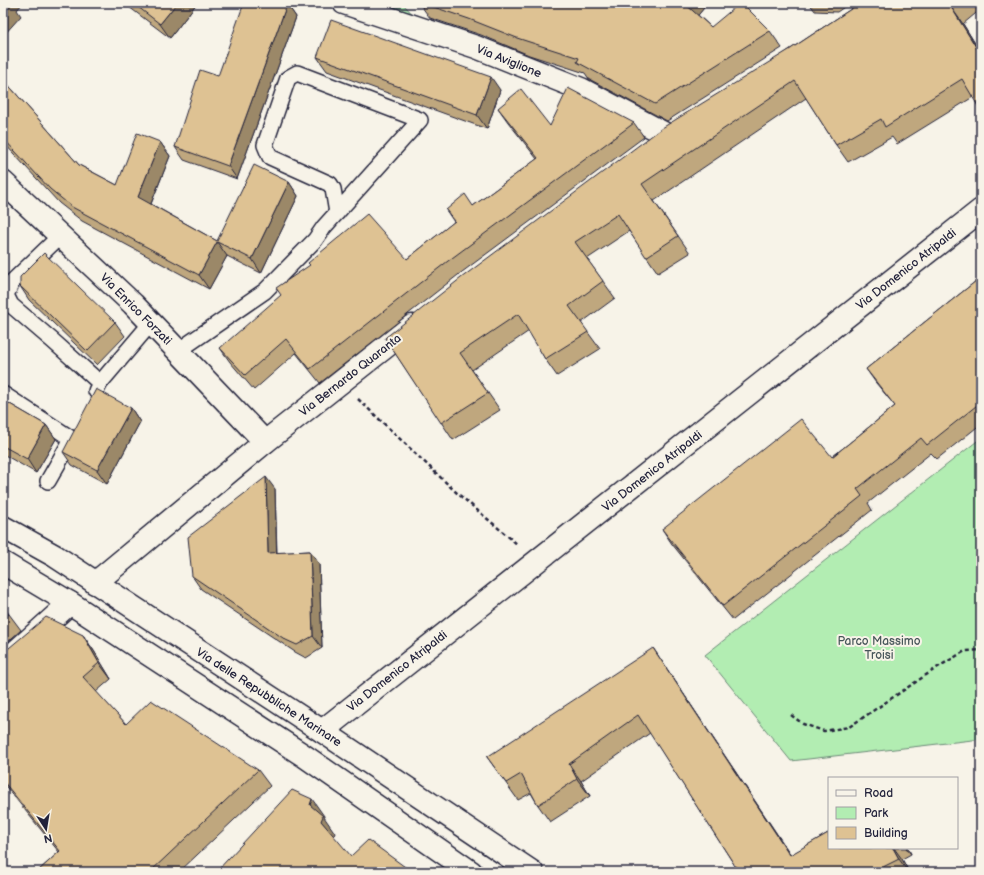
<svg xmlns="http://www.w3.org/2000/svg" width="984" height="875" viewBox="0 0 984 875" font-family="'Balsamiq Sans',sans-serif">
<rect width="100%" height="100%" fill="#f7f3e8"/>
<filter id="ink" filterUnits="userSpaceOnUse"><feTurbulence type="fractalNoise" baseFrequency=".025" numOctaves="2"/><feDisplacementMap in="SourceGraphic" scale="8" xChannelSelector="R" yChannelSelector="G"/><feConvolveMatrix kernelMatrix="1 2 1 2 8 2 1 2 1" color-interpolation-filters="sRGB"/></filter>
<g filter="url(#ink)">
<!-- green -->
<g fill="#b2edb2" stroke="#6a8876">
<path d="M 366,3 L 402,3 L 422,24 Z"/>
<path d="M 981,438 L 981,739 L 791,761 L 705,655 Z"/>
</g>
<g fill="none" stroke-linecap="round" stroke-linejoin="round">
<!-- service casing -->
<g stroke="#22223b" stroke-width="18">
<g id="service">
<path d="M 61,235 L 12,282 L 6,295 L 11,305 L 53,341 L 100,383"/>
<path d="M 178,351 L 265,291 L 315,240 L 324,227 L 420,120 L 297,73 L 288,78 L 265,145 L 270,157 L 330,184 L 333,189 L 337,213"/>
<path d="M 96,391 L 100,383 L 151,323"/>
<path d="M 3,394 L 72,439 L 48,481"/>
</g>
</g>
<!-- minor casing -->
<g stroke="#22223b" stroke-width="25">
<g id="minor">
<path d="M 344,3 L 476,47 L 581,89 L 667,135"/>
<path d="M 3,182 L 133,304 L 265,442"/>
<path d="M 95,583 L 265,442 L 412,326"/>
<path d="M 3,663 L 70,603"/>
<path d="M 322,731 L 981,210"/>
</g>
</g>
<!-- secondary casing -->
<g stroke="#22223b" stroke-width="25">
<g id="secondary">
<path d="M 3,527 L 55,556 L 322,731 L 532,872"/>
<path d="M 3,563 L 70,603 L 303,755 L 471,872"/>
</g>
</g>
<!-- path -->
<g stroke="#22223b" stroke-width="2.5" stroke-dasharray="4 3" stroke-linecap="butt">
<path d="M 358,399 L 457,493 L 517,544"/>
<path d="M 791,715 L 803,724 L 824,731 L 849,727 L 938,667 L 965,651 L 981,650"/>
</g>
<!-- service -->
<use href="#service" stroke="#f7f3e8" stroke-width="15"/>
<!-- minor -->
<use href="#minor" stroke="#f7f3e8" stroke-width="22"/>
<!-- secondary -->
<use href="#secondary" stroke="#f7f3e8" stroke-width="22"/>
</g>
<!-- wall -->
<g fill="#bfa77e" stroke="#22223b">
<path d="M 127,3 L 197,3 L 170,38 L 129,7 Z"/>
<path d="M 419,3 L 708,3 L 698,15 L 711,27 L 770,31 L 782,48 L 667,121 L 589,79 L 585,73 L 529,55 L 481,35 L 430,18 Z"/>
<path d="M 809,3 L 850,3 L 837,12 L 815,11 Z"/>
<path d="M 860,3 L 981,3 L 981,9 L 963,24 L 981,53 L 981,111 L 973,97 L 897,144 L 892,137 L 848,162 L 836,145 L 806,98 L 654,201 L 690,253 L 658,273 L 629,231 L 587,259 L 615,298 L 581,323 L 600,349 L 557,376 L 545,359 L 529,331 L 472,370 L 500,410 L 453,440 L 385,338 L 789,50 Z"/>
<path d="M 287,4 L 296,17 L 237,179 L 184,160 L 175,147 L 218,76 Z"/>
<path d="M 317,57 L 500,90 L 487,129 L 327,71 Z"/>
<path d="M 3,79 L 79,165 L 117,185 L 160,142 L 170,156 L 151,204 L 217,241 L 289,182 L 298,196 L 261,273 L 227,256 L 209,289 L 82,221 L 59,203 L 3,142 Z"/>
<path d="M 498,108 L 550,126 L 634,123 L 644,137 L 458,275 L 320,383 L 296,353 L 254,390 L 230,362 L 220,348 L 407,259 L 454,222 L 446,210 L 473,206 L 537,159 L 508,122 Z"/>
<path d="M 981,277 L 981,424 L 937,459 L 931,453 L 868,503 L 872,510 L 733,620 L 672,544 L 662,529 L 832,457 L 895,406 L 876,383 L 866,369 Z"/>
<path d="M 20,286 L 115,322 L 125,336 L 97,365 L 29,300 Z"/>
<path d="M 3,400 L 46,425 L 56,439 L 36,473 L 3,454 Z"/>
<path d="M 131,408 L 140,422 L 107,484 L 72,465 L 63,452 Z"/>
<path d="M 275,489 L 277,553 L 310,551 L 319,564 L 322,648 L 306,658 L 295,652 L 201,589 L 192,576 Z"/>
<path d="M 3,607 L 9,614 L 21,630 L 3,646 Z"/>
<path d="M 83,635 L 94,651 L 111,679 L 96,692 L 126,724 L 258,770 L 270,786 L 179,872 L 37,872 L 59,852 L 3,783 L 3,653 Z"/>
<path d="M 665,666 L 791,855 L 828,833 L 829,835 L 829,848 L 908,848 L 911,854 L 902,859 L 909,872 L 739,872 L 650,733 L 581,781 L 590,796 L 550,822 L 538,805 L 531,793 L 518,800 L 487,757 Z"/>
</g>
<!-- shaded-wall -->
<g fill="#9b8867" stroke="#22223b">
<path d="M 10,3 L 23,3 L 17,10 L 21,16 L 3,36 L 3,11 Z"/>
<path d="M 177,3 L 197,3 L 170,38 L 160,24 Z"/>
<path d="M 683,3 L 708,3 L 695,19 Z"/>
<path d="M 287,4 L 296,17 L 237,179 L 228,166 Z"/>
<path d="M 951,7 L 963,24 L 981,53 L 981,55 Z"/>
<path d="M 491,77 L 500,90 L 487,129 L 477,115 Z"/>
<path d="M 160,142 L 170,156 L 148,211 L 138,197 Z"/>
<path d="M 289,182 L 298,196 L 261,273 L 252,259 Z"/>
<path d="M 217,242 L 227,256 L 209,289 L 199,275 Z"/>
<path d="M 131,408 L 140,422 L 107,484 L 97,470 Z"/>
<path d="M 46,425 L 56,439 L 36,473 L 27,459 Z"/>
<path d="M 266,477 L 275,489 L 277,566 L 268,553 Z"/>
<path d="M 310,551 L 319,564 L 322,648 L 313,636 Z"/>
<path d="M 83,635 L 94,651 L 111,679 L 99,663 Z"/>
<path d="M 653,648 L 665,666 L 802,872 L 790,855 Z"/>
<path d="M 569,764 L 581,781 L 590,796 L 577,779 Z"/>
<path d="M 312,799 L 324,816 L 324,817 L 335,833 L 333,838 L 310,805 Z"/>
<path d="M 893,848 L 894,848 L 902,859 L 909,872 L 908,872 L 899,859 Z"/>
<path d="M 906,848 L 908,848 L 911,854 Z"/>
</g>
<!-- building -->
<g fill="#dec293" stroke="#22223b">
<path d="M 3,3 L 11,3 L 3,11 Z"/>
<path d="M 133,3 L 177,3 L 160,24 Z"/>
<path d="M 244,3 L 285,3 L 287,4 L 228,166 L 175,147 L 200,70 L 218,76 Z"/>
<path d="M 422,3 L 684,3 L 711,27 L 740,3 L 742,3 L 770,31 L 655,104 L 577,62 L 579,58 L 517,38 L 469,19 Z"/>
<path d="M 860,3 L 956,3 L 951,7 L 981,55 L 981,111 L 962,79 L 885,127 L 881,119 L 836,145 L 795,81 L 642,184 L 678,236 L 646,257 L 618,214 L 575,242 L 603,281 L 569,306 L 588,332 L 545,359 L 518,314 L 460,353 L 488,393 L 441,423 L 385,338 L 461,278 L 662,128 L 789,50 Z"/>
<path d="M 331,20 L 491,77 L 477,115 L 317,57 Z"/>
<path d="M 3,79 L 79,165 L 117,185 L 137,133 L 160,142 L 138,197 L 217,241 L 254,165 L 289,182 L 252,259 L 217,242 L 199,275 L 72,207 L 50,189 L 3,138 Z"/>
<path d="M 568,88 L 634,123 L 448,261 L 310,369 L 286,339 L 245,375 L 220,348 L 281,295 L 276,288 L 310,265 L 308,263 L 367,214 L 407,259 L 455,221 L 446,210 L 465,194 L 473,206 L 538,158 L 498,108 L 521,89 L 550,126 Z"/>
<path d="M 44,253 L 115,322 L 87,351 L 20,286 L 20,277 Z"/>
<path d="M 981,277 L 981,402 L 927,445 L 921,438 L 857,489 L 862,496 L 723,606 L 662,529 L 801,419 L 832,457 L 895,406 L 866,369 Z"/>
<path d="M 96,389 L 131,408 L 97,470 L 63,452 Z"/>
<path d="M 3,400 L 46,425 L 27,459 L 3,446 Z"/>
<path d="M 266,477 L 268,553 L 310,551 L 313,636 L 297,645 L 286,640 L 192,576 L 188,537 Z"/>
<path d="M 3,607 L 9,614 L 3,619 Z"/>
<path d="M 46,617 L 83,635 L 99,663 L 83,677 L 126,724 L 151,700 L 258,770 L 150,872 L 37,872 L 60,851 L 3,781 L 3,653 Z"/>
<path d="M 653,648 L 790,855 L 828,833 L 829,838 L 829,848 L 893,848 L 899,859 L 873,872 L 739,872 L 638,715 L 569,764 L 577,779 L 538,805 L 521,774 L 506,783 L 487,757 Z"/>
<path d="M 292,790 L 312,799 L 310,805 L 323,816 L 321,821 L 351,856 L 368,840 L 412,872 L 216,872 Z"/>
</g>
</g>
<g text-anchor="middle" stroke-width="4" stroke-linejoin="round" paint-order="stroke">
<!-- street labels -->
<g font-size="12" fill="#22223b" stroke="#f7f3e8">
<text transform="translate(509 61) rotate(22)" y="4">Via Aviglione</text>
<text transform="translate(906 269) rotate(-38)" y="4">Via Domenico Atripaldi</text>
<text transform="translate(136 309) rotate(45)" y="4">Via Enrico Forzati</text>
<text transform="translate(350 375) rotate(-38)" y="4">Via Bernardo Quaranta</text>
<text transform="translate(652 471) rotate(-38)" y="4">Via Domenico Atripaldi</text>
<text transform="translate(397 671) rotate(-38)" y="4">Via Domenico Atripaldi</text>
<text transform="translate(269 697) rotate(33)" y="4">Via delle Repubbliche Marinare</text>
</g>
<!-- park labels -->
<g font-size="12" fill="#465559" stroke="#f7f3e8">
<text x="879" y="645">Parco Massimo<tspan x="879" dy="14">Troisi</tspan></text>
</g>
</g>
<!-- margin -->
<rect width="984" height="875" fill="none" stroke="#f7f3e8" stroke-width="16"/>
<rect x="8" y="8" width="968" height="859" fill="none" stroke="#22223b" stroke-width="1.5" filter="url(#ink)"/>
<!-- legend -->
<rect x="828" y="777" width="130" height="72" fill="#f7f3e8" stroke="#a29fa3"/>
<rect x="836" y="790" width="20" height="6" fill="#f7f3e8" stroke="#a29fa3"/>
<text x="864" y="797" font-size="12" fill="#22223b">Road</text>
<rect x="836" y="807" width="20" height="12" fill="#b2edb2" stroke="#a29fa3"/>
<text x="864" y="817" font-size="12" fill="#22223b">Park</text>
<rect x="836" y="827" width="20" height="12" fill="#dec293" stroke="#a29fa3"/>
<text x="864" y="837" font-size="12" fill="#22223b">Building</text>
<!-- north arrow -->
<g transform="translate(46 829) rotate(168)" stroke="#f7f3e8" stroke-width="3" paint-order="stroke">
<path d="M0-3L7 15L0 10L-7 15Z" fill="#22223b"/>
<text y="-6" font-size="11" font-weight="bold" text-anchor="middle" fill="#22223b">N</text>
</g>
</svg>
